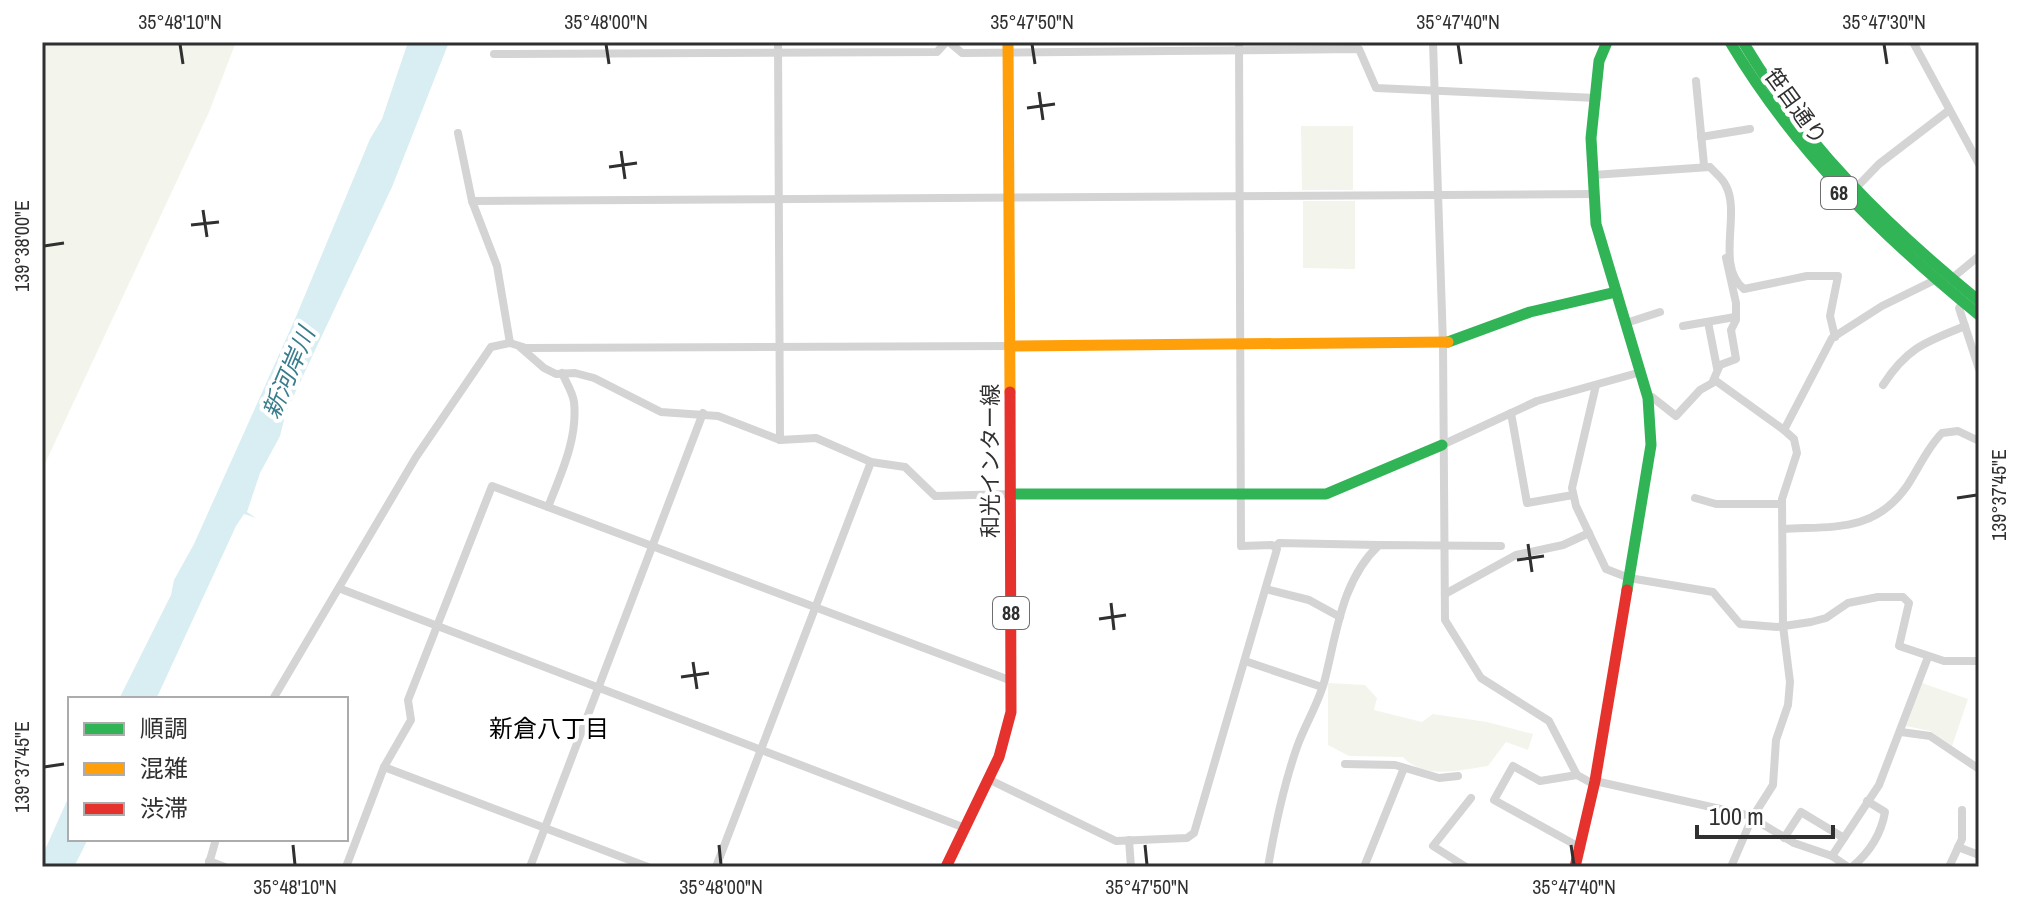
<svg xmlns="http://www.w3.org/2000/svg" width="2021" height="909" viewBox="0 0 2021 909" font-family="'Archivo Narrow','Noto Sans JP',sans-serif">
<rect width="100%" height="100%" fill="#fff"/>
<!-- green -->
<g fill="#f3f5ec">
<path d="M 42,42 L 236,42 L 209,112 L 42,470 Z"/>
<path d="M 1301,126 L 1353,126 L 1353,190 L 1302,190 Z"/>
<path d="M 1303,201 L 1355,201 L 1355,269 L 1303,268 Z"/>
<path d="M 1328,683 L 1365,685 L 1377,698 L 1374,710 L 1422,722 L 1433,714 L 1487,722 L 1533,734 L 1528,750 L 1506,742 L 1488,766 C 1460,770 1424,780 1403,757 L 1349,756 L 1328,745 Z"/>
<path d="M 1922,683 L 1968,699 L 1952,746 L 1930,731 L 1906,726 Z"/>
</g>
<!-- water -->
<g fill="#d9eef2">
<path d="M 408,42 L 449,42 L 392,187 L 286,412 L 280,436 L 260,473 L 247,512 L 256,518 L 244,514 L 236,526 L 158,695 L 155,699 L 119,699 L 171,595 L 174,580 L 194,544 L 295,319 L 370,139 L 382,119 Z"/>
<path d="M 70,794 L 70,839 L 88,839 L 74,867 L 42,867 L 44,852 Z"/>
</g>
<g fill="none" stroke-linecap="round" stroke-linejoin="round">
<!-- street -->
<g stroke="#d4d4d4" stroke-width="8">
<path d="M 778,42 L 780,440"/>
<path d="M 949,42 L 962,53 L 1359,49 L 1376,88 L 1597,98"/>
<path d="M 1433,42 L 1443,344 L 1445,620 L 1481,678 L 1549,721 L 1577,775 L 1595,785"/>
<path d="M 1913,42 L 1979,164"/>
<path d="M 494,54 L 937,52 L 946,42"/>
<path d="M 1696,81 L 1704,165"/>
<path d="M 458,133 L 472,201 L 497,266 L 510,343"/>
<path d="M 1701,137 L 1750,129"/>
<path d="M 1593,175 L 1710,167 C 1715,173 1723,178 1726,186 C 1741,214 1715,266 1744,289 L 1807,276 L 1838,276 L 1830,316 L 1835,337"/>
<path d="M 1853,191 L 1879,164 L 1948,111"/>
<path d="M 472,201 L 1594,194"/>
<path d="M 1951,279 L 1979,256"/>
<path d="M 1963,303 L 1959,308 L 1979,369"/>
<path d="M 1708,322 L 1717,368"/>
<path d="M 1626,323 L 1660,312"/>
<path d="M 1683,326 L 1735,317"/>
<path d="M 520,347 L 544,368 L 556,374 L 575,373 L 594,378 L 661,412 L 718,416 L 780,440 L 816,438 L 871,462 L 905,467 L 935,496 L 1011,494"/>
<path d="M 1713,381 L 1720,365 L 1736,359 L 1731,330 L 1736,320 L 1736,303 L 1726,258"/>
<path d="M 1596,385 L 1572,488 L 1576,506 L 1606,569 L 1629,578 L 1713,592 L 1740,624 L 1777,627 L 1811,622 L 1826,618 L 1848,603 L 1878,597 L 1903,597 L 1909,603 L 1899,646 L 1944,661 L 1979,661"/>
<path d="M 1883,385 C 1907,348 1925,342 1965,326"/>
<path d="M 1648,398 L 1652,397 L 1676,416 L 1700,390 L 1716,381 L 1784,430 L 1794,439 L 1797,453 L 1782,499 L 1783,626 L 1790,682 L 1788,705 L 1776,740 L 1773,785 L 1752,818 L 1731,867"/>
<path d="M 1511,413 L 1527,503 L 1573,495"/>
<path d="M 1784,430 L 1832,338 L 1882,306 L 1935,280"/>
<path d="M 1442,445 L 1537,401 L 1641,372"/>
<path d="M 1695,498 L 1716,504 L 1782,504"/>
<path d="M 548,507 C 561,474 578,438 574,402 C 573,393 566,382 562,373"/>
<path d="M 1783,529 C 1833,526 1874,533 1907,486 C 1919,468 1927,448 1942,433 L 1958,431 L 1979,441"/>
<path d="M 1276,546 L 1279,543 L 1379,545"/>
<path d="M 341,589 L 965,828"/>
<path d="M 1266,589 L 1309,600 L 1340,617"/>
<path d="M 1445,594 L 1516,555 L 1563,545 L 1589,533"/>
<path d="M 1245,661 L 1322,687"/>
<path d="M 273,699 L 416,457 L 491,347 L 510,343 L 526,348 L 1010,346"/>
<path d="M 1901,732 L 1930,736 L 1979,769"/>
<path d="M 1345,764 L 1395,765 L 1439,778 L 1458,776"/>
<path d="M 384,767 L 648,867"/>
<path d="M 1577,775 L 1540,781 L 1513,766 L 1494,800 L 1581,848"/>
<path d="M 988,779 L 1116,841 L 1187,838 L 1194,833 L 1277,549 L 1272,545 L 1241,546 L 1239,42"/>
<path d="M 1595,781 L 1747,815 L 1794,843 L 1832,856 L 1848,867"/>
<path d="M 1784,838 L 1801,812 L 1844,838"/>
<path d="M 1129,840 L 1131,867"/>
<path d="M 1958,847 L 1979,855"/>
<path d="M 1832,856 L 1879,785 L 1928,657"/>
<path d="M 209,861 L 225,867"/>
<path d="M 208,867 L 216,839"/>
<path d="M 346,867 L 384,767 L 411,720 L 408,700 L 492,486 L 1012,681"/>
<path d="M 530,867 L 703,413"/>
<path d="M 716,867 L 871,462"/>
<path d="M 1268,867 C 1275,826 1283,787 1297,747 C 1305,724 1319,703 1325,679 C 1337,631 1342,580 1379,545 L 1501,546"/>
<path d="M 1364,867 L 1404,768"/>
<path d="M 1466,867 L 1433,846 L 1471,798"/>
<path d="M 1852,867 C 1870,852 1881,835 1885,812 L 1867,801"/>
<path d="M 1949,867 L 1962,839 L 1962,810"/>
</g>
<!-- fast -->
<g stroke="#30b455" stroke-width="11">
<path d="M 1607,42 L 1599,61 L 1591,138 L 1596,224 L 1648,398 L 1651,445 L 1627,590"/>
<path d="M 1730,42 C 1795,151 1881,235 1979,315"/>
<path d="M 1743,42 C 1805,146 1886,225 1979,301"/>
<path d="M 1448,342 L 1530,312 L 1616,292"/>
<path d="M 1011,494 L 1326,494 L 1442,445"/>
</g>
<!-- slow -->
<g stroke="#ff9f0a" stroke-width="11">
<path d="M 1008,42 L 1010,392"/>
<path d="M 1010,346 L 1448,342"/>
</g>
<!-- jam -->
<g stroke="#e5322d" stroke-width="11">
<path d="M 946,867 L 999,757 L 1011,712 L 1010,392"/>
<path d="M 1575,867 L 1595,781 L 1627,590"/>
</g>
</g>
<!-- ticks -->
<path fill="none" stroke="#303030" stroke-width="3" d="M 180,44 L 183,64M 606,44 L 609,64M 1032,44 L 1035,64M 1458,44 L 1461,64M 1884,44 L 1887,64M 1039,92 L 1043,120M 1027,108 L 1055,104M 621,151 L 625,179M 609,167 L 637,163M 203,210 L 207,237M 191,225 L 219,222M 44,246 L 64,243M 1957,498 L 1977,495M 1528,544 L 1532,572M 1517,560 L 1544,556M 1111,603 L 1114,630M 1099,619 L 1126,615M 693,662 L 697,689M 681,677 L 709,673M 44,767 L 64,764M 293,845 L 295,865M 719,845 L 721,865M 1145,845 L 1147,865M 1571,845 L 1574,865"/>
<g text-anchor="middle" stroke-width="8" stroke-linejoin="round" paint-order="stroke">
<!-- shield labels -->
<g fill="#fff" stroke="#6e6e6e" stroke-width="2">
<rect x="1821" y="177" width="36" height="32" rx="6"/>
<rect x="993" y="597" width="36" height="32" rx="6"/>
</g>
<g font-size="20" font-weight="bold" fill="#303030">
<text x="1839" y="200">68</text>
<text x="1011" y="620">88</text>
</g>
<!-- street labels -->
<g font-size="22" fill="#303030" stroke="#fff">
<text transform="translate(1796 106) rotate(54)" y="8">笹目通り</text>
<text transform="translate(990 461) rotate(-90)" y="8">和光インター線</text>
</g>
<!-- water labels -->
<g font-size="24" font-style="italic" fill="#397d8d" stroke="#fff">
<text transform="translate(289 373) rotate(-67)" y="8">新河岸川</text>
</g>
<!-- neighbourhood labels -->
<g font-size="24" fill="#000" stroke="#fff">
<text x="549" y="737">新倉八丁目</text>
</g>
</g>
<!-- border -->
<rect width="2021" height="909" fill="none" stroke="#ffffff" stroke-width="88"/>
<!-- legend -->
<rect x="68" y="697" width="280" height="144" fill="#ffffff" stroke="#acacac" stroke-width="2"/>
<rect x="84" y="723" width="40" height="12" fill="#30b455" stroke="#acacac" stroke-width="2"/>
<text x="140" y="737" font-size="24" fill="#303030">順調</text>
<rect x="84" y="763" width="40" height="12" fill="#ff9f0a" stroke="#acacac" stroke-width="2"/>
<text x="140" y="777" font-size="24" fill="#303030">混雑</text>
<rect x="84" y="803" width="40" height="12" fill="#e5322d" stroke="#acacac" stroke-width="2"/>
<text x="140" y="817" font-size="24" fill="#303030">渋滞</text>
<!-- scale -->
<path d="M1697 825v12h136v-12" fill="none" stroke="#303030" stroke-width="4"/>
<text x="1709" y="825" font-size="24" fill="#303030" stroke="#ffffff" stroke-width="6" paint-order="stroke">100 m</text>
<rect x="44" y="44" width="1933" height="821" fill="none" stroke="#303030" stroke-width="3"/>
<g font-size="20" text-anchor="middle" fill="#303030">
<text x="180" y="29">35°48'10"N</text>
<text x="606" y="29">35°48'00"N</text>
<text x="1032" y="29">35°47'50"N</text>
<text x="1458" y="29">35°47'40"N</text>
<text x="1884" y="29">35°47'30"N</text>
<text transform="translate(22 246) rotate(-90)" y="7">139°38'00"E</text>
<text transform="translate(1999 495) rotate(-90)" y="7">139°37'45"E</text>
<text transform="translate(22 767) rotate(-90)" y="7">139°37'45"E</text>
<text x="295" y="894">35°48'10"N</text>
<text x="721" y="894">35°48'00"N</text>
<text x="1147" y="894">35°47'50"N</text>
<text x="1574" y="894">35°47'40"N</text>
</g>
</svg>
